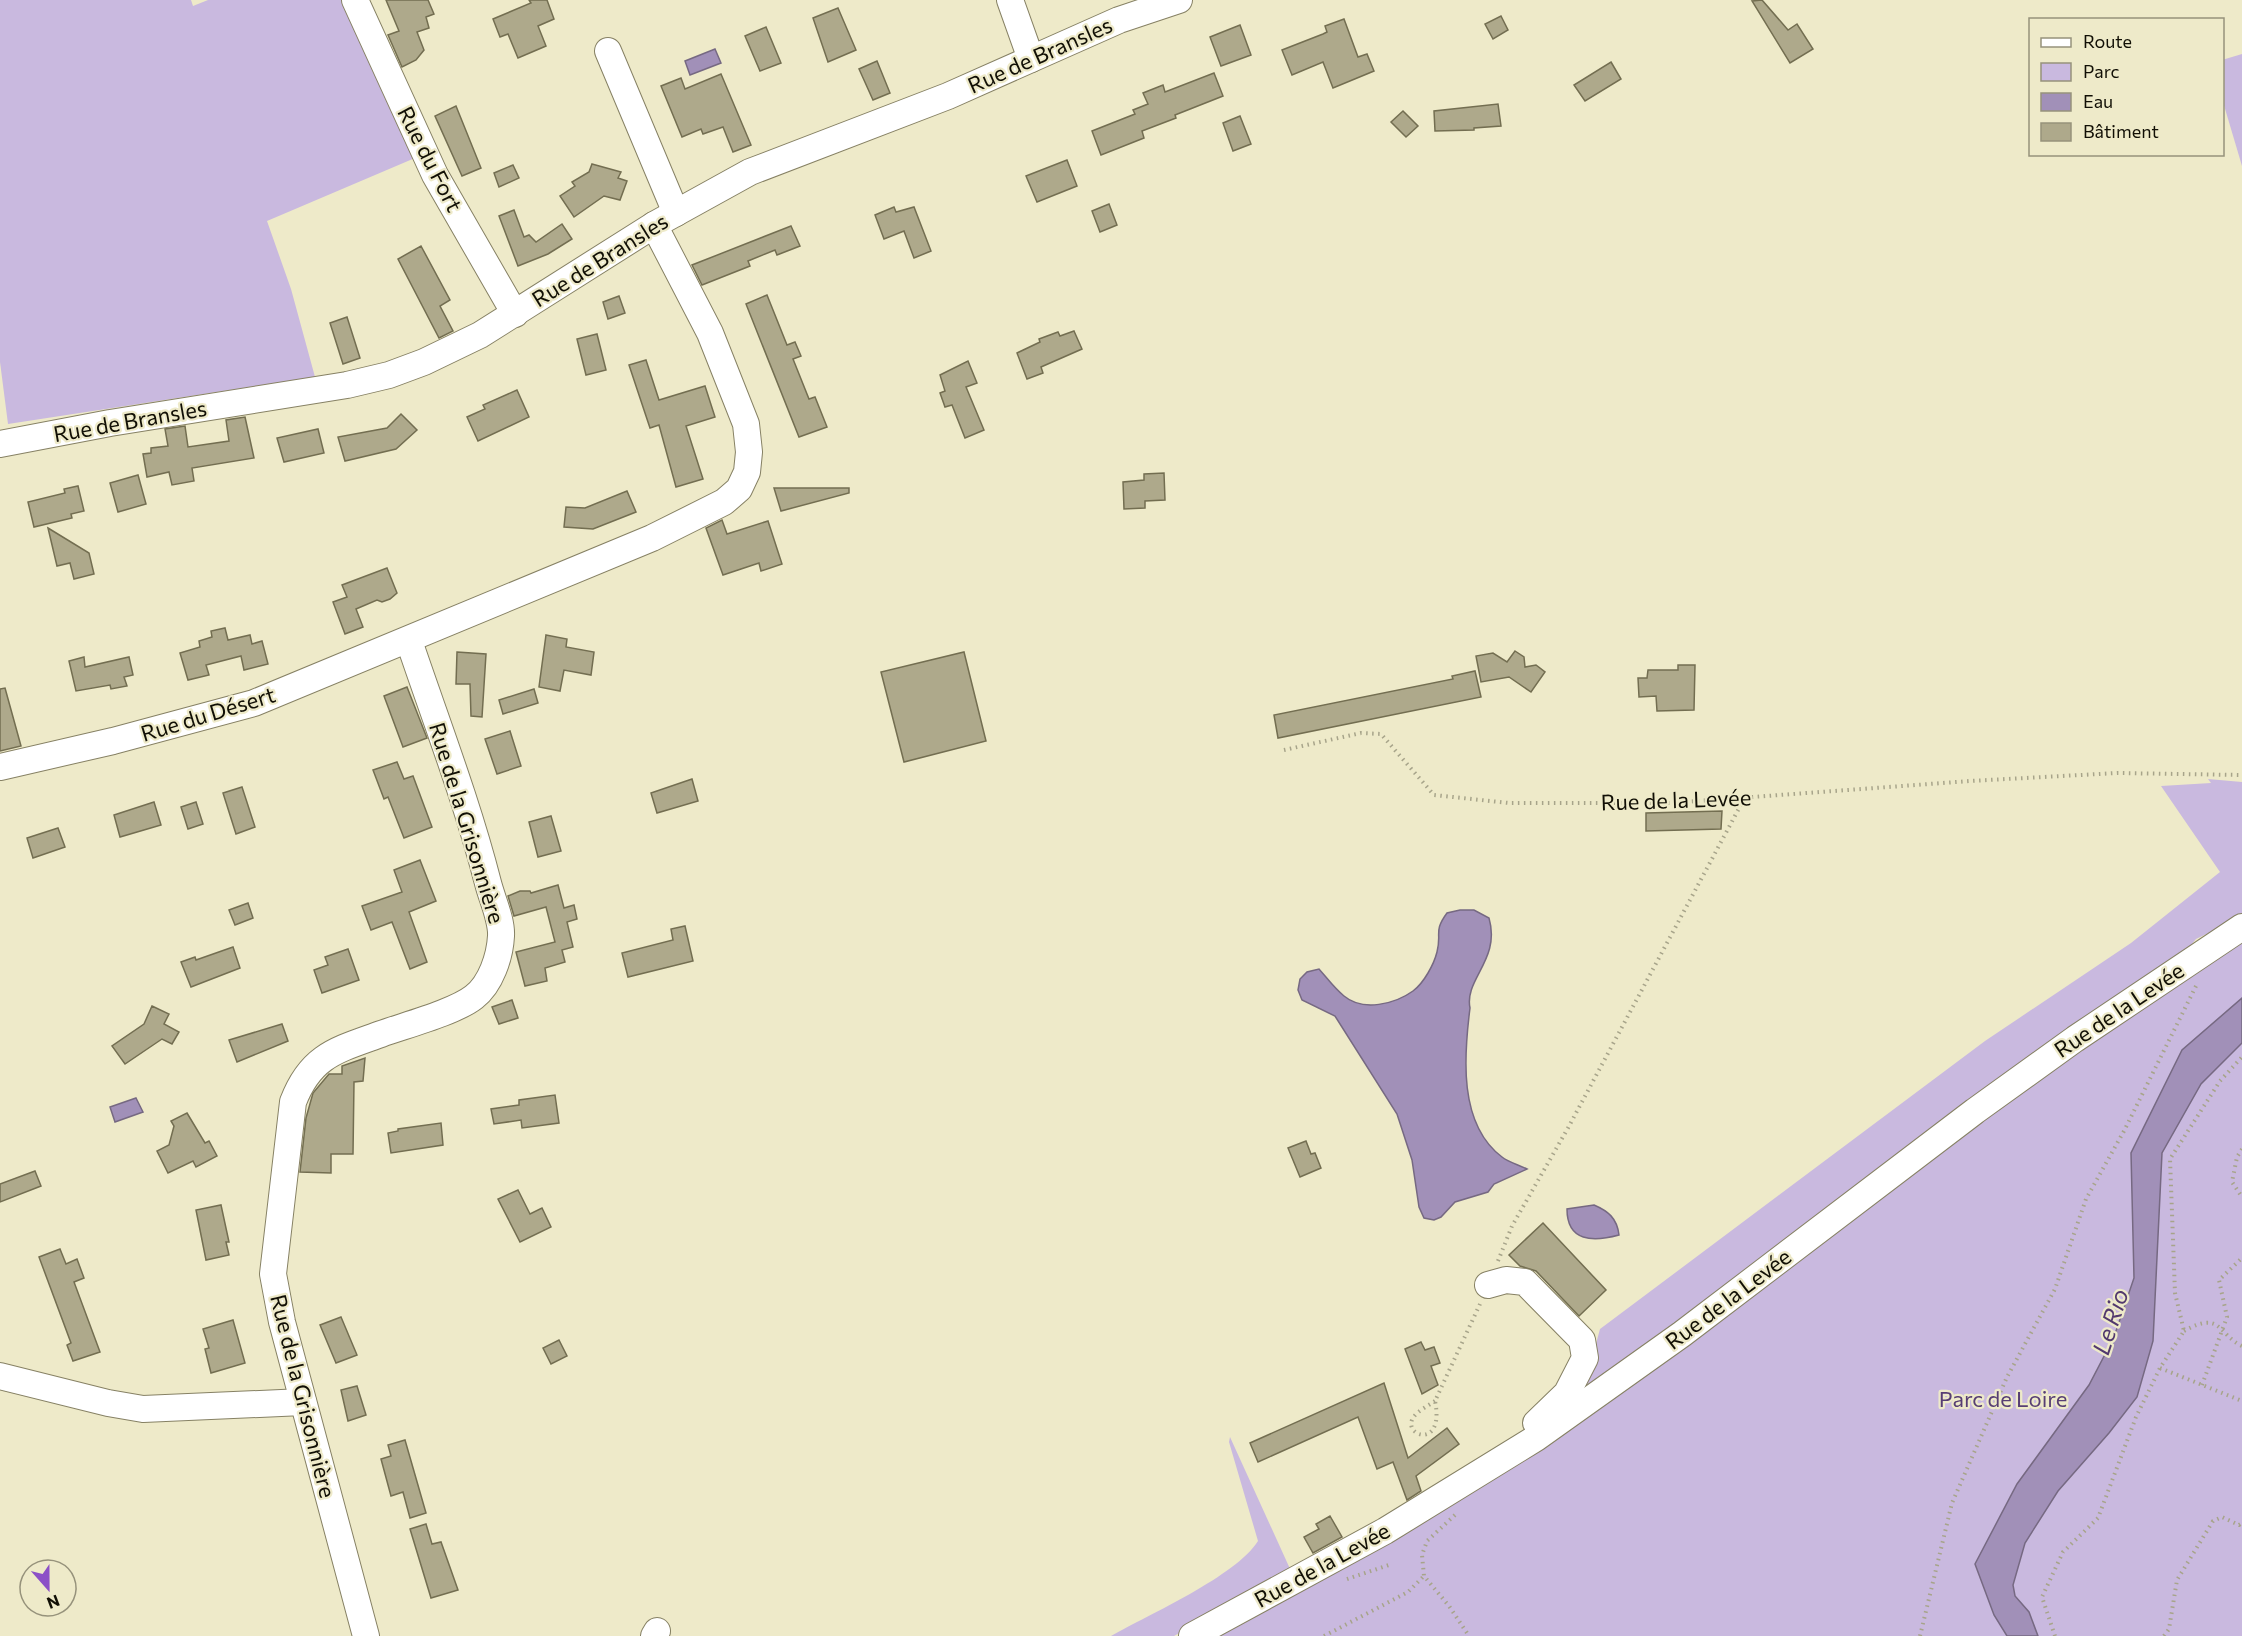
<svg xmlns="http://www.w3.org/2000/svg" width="2242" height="1636" viewBox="0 0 2242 1636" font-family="Commissioner,sans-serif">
<rect width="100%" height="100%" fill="#eeeac9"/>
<!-- green -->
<g fill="#c9b9df">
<path d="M 0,0 L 191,0 L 193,6 L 208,0 L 346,0 L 415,158 L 267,221 L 291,289 L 315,377 L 8,424 L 0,362 Z"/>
<path d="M 2242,54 L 2242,166 L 2223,102 L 2222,60 Z"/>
<path d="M 2208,779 L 2242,782 L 2242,917 L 2196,939 L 2182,956 L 1551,1419 L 1588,1373 L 1600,1329 L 1985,1041 L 2131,943 L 2220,872 L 2161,786 L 2211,783 Z"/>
<path d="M 2242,936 L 2242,1636 L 1209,1636 L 1414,1522 Z"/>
<path d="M 1230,1437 L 1291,1571 L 1174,1636 L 1111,1636 C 1150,1614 1236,1576 1258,1541 L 1229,1442 Z"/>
</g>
<!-- water -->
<g fill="#a190b8" stroke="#766982" stroke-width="1.5">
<path d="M 715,49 L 721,63 L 690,75 L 685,61 Z"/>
<path d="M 1460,910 L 1474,910 L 1489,918 C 1501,960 1464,979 1470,1008 C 1464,1055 1458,1124 1502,1157 C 1508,1162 1519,1165 1527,1169 L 1494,1184 L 1488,1192 L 1455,1202 L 1441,1217 L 1434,1220 L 1424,1218 L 1419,1207 L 1412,1160 L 1397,1114 L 1335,1016 L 1302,1000 L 1298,990 L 1300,979 L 1307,972 L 1319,969 C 1327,978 1335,989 1344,996 C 1363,1012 1395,1004 1413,991 C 1424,983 1434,964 1437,952 C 1442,933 1433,932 1447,913 Z"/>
<path d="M 2242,998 L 2242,1043 L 2201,1084 L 2162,1153 L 2153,1341 L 2137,1397 L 2109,1433 L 2058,1491 L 2025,1543 L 2013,1585 L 2015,1596 L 2029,1612 L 2038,1636 L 2007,1636 L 1994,1615 L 1975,1564 L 2017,1484 L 2089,1385 L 2114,1337 L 2134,1278 L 2131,1153 L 2182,1050 Z"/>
<path d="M 136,1098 L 143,1112 L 115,1122 L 110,1107 Z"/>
<path d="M 1594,1205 C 1608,1211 1617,1218 1619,1235 C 1593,1242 1567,1242 1567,1209 Z"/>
</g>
<!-- building -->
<g fill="#aea98b" stroke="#736e51" stroke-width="1.5">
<path d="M 386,0 L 428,0 L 434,14 L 426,17 L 429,28 L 417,32 L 424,50 L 416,60 L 402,67 L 388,35 L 399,31 Z"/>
<path d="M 529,0 L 547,0 L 554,19 L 538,26 L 546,46 L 518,58 L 508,34 L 500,37 L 493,19 L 531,3 Z"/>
<path d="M 1762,0 L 1788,30 L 1797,24 L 1813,49 L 1790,63 L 1752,1 Z"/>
<path d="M 838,8 L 856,50 L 828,62 L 813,18 Z"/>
<path d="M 1501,16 L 1508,30 L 1493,39 L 1485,24 Z"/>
<path d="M 1344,19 L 1358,57 L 1367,54 L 1374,71 L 1333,88 L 1323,62 L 1292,75 L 1282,50 L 1323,34 L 1327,32 L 1325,26 Z"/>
<path d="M 1240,25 L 1251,55 L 1221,66 L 1210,37 Z"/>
<path d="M 766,27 L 781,63 L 760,71 L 745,36 Z"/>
<path d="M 877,61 L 890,93 L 873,100 L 859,69 Z"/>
<path d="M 1611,62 L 1621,79 L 1585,101 L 1574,85 Z"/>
<path d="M 1214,73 L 1223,96 L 1175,115 L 1176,118 L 1142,131 L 1144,138 L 1101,155 L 1092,131 L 1135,114 L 1133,110 L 1148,104 L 1143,93 L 1163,85 L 1165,92 Z"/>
<path d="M 721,74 L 751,145 L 733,152 L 723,127 L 703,134 L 701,129 L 682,137 L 661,86 L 681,78 L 685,89 Z"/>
<path d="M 1498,104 L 1501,126 L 1474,128 L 1474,130 L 1435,131 L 1434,111 Z"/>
<path d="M 456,106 L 481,168 L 462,176 L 435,116 Z"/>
<path d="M 1403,111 L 1418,126 L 1406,137 L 1391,122 Z"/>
<path d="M 1240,116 L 1251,144 L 1233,151 L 1223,123 Z"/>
<path d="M 1067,160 L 1077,186 L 1037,202 L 1026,176 Z"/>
<path d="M 592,164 L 621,172 L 618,178 L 627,181 L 620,200 L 604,196 L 574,217 L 560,196 L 575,186 L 572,182 L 589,172 Z"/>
<path d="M 513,165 L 519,178 L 499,187 L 494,173 Z"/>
<path d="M 1109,204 L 1117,225 L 1100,232 L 1092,211 Z"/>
<path d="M 894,207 L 896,212 L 914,207 L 931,251 L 914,258 L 904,231 L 884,239 L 875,215 Z"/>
<path d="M 514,210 L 524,237 L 529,235 L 536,242 L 562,224 L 572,239 L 548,254 L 518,266 L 499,216 Z"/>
<path d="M 791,226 L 800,246 L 777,255 L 775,250 L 748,261 L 750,266 L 702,285 L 692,265 Z"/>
<path d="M 421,246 L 450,300 L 440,306 L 453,331 L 439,338 L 398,259 Z"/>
<path d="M 767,295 L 787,345 L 795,342 L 801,356 L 793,359 L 809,399 L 815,397 L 827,427 L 799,437 L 746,304 Z"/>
<path d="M 619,296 L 625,313 L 608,319 L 603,302 Z"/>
<path d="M 347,317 L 360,358 L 343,364 L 330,323 Z"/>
<path d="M 1074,331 L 1082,349 L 1041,367 L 1043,373 L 1027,379 L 1017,353 L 1040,342 L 1039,339 L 1058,332 L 1060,336 Z"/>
<path d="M 597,334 L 606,370 L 586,375 L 577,339 Z"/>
<path d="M 646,360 L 659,400 L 705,386 L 715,417 L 686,426 L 703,479 L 676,487 L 659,425 L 650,428 L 629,365 Z"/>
<path d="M 968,361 L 977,383 L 966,387 L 984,430 L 965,438 L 952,405 L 945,407 L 940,393 L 945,391 L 940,375 Z"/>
<path d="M 517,390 L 529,417 L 478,441 L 467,417 L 485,409 L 483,405 Z"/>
<path d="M 401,414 L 417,430 L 396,449 L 345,461 L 338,437 L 387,428 Z"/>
<path d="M 245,417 L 254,458 L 192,468 L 194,481 L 172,485 L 169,472 L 147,477 L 143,454 L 151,453 L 151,448 L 168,446 L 165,429 L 185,426 L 188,447 L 229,441 L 226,420 Z"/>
<path d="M 318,429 L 324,453 L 284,462 L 277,438 Z"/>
<path d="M 1164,473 L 1165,500 L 1145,501 L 1145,508 L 1124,509 L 1123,482 L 1144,480 L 1144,474 Z"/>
<path d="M 138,475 L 146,504 L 118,512 L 110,483 Z"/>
<path d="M 78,486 L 84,511 L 71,514 L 72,518 L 34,527 L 28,502 L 65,493 L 64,489 Z"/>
<path d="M 774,488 L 849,488 L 849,493 L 781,511 Z"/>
<path d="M 627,491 L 636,512 L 593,529 L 564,527 L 566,507 L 585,508 Z"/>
<path d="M 722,520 L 727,534 L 768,521 L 782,564 L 761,571 L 759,563 L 723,575 L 706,528 Z"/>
<path d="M 48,528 L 89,553 L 94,574 L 74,579 L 70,563 L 57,566 Z"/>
<path d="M 387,568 L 397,593 L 390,599 L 382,602 L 377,600 L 356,609 L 363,627 L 345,634 L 333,602 L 347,597 L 342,585 Z"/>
<path d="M 225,628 L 228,640 L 250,635 L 252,644 L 262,641 L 268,664 L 244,670 L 241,656 L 206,665 L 209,675 L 188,680 L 180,653 L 200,647 L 199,641 L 212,637 L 211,631 Z"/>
<path d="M 546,635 L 567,639 L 566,647 L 594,652 L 591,675 L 564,670 L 560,691 L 539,687 Z"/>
<path d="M 1515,651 L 1524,657 L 1525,667 L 1536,665 L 1545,672 L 1531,692 L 1509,677 L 1481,682 L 1476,656 L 1493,653 L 1507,662 Z"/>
<path d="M 457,652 L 486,654 L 482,717 L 471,716 L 470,684 L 456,684 Z"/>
<path d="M 964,652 L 986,741 L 904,762 L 881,672 Z"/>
<path d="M 84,657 L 85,667 L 129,657 L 133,675 L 124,677 L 127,686 L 111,689 L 110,685 L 76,691 L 69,661 Z"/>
<path d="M 1678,665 L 1695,665 L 1694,710 L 1657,711 L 1656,696 L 1639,697 L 1638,678 L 1647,678 L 1648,670 L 1678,670 Z"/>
<path d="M 1475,671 L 1481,697 L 1278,738 L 1274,715 L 1453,679 L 1452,676 Z"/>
<path d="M 407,687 L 427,738 L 403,747 L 384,696 Z"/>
<path d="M 5,688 L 21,746 L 0,751 L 0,689 Z"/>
<path d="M 534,689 L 538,703 L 503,714 L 499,700 Z"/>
<path d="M 510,731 L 521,766 L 497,774 L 485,739 Z"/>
<path d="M 397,762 L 404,779 L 413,776 L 432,827 L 404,838 L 388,797 L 384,799 L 373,770 Z"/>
<path d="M 692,779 L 698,801 L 657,813 L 651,793 Z"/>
<path d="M 242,787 L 255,827 L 236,834 L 223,793 Z"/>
<path d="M 154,802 L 161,825 L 120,837 L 114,815 Z"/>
<path d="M 196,802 L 203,824 L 188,829 L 181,807 Z"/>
<path d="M 1722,811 L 1721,829 L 1646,831 L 1646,813 Z"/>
<path d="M 551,816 L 561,851 L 538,857 L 529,822 Z"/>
<path d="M 58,828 L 65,847 L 33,858 L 27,838 Z"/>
<path d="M 420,860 L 436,901 L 409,912 L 427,962 L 410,969 L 392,922 L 371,930 L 362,906 L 402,892 L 394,870 Z"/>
<path d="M 558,885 L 564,908 L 574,905 L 577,919 L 567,922 L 573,947 L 562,950 L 565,962 L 545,968 L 547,981 L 525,986 L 516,952 L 555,942 L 546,907 L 514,916 L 508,896 L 520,891 L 530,891 L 531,893 Z"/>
<path d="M 248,903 L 253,918 L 235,925 L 229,910 Z"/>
<path d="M 685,926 L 693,961 L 628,977 L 622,953 L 673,940 L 671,929 Z"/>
<path d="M 233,947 L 240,968 L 191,987 L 181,962 L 195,957 L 196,960 Z"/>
<path d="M 348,949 L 359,980 L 322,993 L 314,970 L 328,965 L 325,957 Z"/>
<path d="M 512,1000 L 518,1018 L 499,1024 L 492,1007 Z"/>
<path d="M 152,1006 L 169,1014 L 164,1024 L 179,1032 L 172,1044 L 162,1039 L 125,1064 L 112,1046 L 144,1024 Z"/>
<path d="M 282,1024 L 288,1041 L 237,1062 L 229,1040 Z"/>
<path d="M 365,1058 L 363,1081 L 354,1082 L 353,1154 L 331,1154 L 331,1173 L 300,1172 L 306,1118 L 313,1093 L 329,1074 L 342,1074 L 342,1066 Z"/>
<path d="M 555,1095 L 559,1123 L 522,1128 L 521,1120 L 494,1124 L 491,1109 L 519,1105 L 519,1100 Z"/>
<path d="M 187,1113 L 205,1143 L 209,1141 L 217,1156 L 196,1167 L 193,1161 L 168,1173 L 157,1151 L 169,1145 L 174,1126 L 171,1121 Z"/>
<path d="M 441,1123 L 443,1145 L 391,1153 L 388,1133 L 398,1131 L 398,1129 Z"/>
<path d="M 1306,1141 L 1311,1154 L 1315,1153 L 1321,1168 L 1300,1177 L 1288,1148 Z"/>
<path d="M 35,1171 L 41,1186 L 0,1202 L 0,1184 Z"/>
<path d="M 518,1190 L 530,1214 L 542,1208 L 551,1227 L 520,1242 L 498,1199 Z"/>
<path d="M 221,1205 L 229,1242 L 226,1242 L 229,1255 L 206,1260 L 196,1210 Z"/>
<path d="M 1543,1223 L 1606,1290 L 1579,1316 L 1536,1271 L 1520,1266 L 1509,1255 Z"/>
<path d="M 60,1249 L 66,1264 L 77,1259 L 84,1278 L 74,1282 L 100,1352 L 73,1361 L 67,1345 L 71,1343 L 39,1257 Z"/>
<path d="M 341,1317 L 357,1355 L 336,1363 L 320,1325 Z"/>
<path d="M 233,1320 L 245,1363 L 211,1373 L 205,1349 L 209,1348 L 203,1329 Z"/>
<path d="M 559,1340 L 567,1356 L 551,1364 L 543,1348 Z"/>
<path d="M 1421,1342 L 1425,1350 L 1434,1347 L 1440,1363 L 1431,1366 L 1438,1385 L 1422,1394 L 1405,1349 Z"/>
<path d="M 1384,1383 L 1408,1458 L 1447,1428 L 1459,1444 L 1416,1476 L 1421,1491 L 1407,1500 L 1393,1462 L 1377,1469 L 1358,1417 L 1258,1462 L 1250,1443 Z"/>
<path d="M 357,1386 L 366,1415 L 348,1421 L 341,1390 Z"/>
<path d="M 405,1440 L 426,1513 L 410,1518 L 403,1492 L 391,1496 L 381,1459 L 391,1456 L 388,1445 Z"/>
<path d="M 1330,1516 L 1342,1537 L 1313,1553 L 1304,1537 L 1319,1529 L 1316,1524 Z"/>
<path d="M 426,1524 L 432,1544 L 441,1542 L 458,1590 L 431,1598 L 410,1529 Z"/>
</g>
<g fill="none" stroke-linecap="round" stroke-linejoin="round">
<!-- minor casing -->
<g stroke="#868164" stroke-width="28">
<g id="minor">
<path d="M 355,0 L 435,175 L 515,314"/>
<path d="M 1010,0 L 1031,59"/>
<path d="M 608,51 L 676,213"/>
<path d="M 0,444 L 110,423 L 347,385 L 389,375 L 424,362 L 480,335 L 654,225 L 750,172 L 948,96 L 1119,20 L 1179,0"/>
<path d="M 0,767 L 113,741 L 254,703 L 652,538 L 724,502 L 739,489 L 747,472 L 749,452 L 746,424 L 710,333 L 654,225"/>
<path d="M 1488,1285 L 1506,1280 L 1525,1282 L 1582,1340 L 1585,1358 L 1567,1393 L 1536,1423"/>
<path d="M 0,1376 L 108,1403 L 143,1409 L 303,1402"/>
<path d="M 366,1636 L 282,1322 L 273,1274 L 293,1102 C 311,1055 337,1050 381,1034 C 406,1025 455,1012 474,997 C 491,984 500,956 501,936 C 502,920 492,899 488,883 C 467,801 436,721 409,641"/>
<path d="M 654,1636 L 657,1631"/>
<path d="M 1192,1636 L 1385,1531 L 1536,1438 L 1682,1334 L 1975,1111 L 2075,1039 L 2242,927"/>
</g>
</g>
<!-- path -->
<g stroke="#a7a48a" stroke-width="4" stroke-dasharray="1.5 4.5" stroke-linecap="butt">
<path d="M 1284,750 L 1361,733 L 1381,734 L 1434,795 L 1509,803 L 1671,803 L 1970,781 L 2117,773 L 2242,775"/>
<path d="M 2242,1149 L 2237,1157 L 2232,1182 L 2242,1197"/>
<path d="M 1498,1261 L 1512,1226 L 1568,1128 L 1744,799"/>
<path d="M 2184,1331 C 2222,1310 2217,1334 2242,1346"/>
<path d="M 2160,1368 L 2242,1401"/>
<path d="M 2202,1385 L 2227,1317 L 2219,1280 L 2242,1258"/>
<path d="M 1435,1401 C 1428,1406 1417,1411 1413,1418 C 1402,1436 1445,1450 1435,1401 L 1480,1304"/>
<path d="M 1455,1515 L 1427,1541 L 1422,1555 L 1424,1576 L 1449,1606 L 1469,1636"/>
<path d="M 1347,1579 L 1389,1565"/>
<path d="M 1324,1636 L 1408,1592 L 1424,1576"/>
<path d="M 1920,1636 L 1952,1503 L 2007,1377 L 2055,1289 L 2086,1199 L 2124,1131 L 2197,984"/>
<path d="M 2055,1636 L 2042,1597 L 2063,1552 L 2098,1518 L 2136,1417 L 2160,1368 L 2184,1331 L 2175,1293 L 2170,1159 L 2220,1081 L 2242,1057"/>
<path d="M 2164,1636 L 2169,1629 L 2177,1580 L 2213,1521 L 2222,1517 L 2239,1525 L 2242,1523"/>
</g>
<!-- minor -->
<use href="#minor" stroke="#fff" stroke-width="26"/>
</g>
<g text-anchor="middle" stroke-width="4.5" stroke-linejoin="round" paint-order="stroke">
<!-- street labels -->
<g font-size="22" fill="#110f05" stroke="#eeeac9">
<text transform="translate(1040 55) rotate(-24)" y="8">Rue de Bransles</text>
<text transform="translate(430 159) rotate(63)" y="8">Rue du Fort</text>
<text transform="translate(600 260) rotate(-32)" y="8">Rue de Bransles</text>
<text transform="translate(130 421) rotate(-10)" y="8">Rue de Bransles</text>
<text transform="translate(208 714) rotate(-17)" y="8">Rue du Désert</text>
<text transform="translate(1676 800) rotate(-2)" y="8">Rue de la Levée</text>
<text transform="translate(467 823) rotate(73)" y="8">Rue de la Grisonnière</text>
<text transform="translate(2119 1010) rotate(-34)" y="8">Rue de la Levée</text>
<text transform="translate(1728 1299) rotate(-37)" y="8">Rue de la Levée</text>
<text transform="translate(303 1396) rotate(76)" y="8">Rue de la Grisonnière</text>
<text transform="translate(1322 1565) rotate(-29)" y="8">Rue de la Levée</text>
</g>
<!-- park labels -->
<g font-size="22" fill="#573e74" stroke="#eeeac9">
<text x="2003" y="1407">Parc de Loire</text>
</g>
<!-- water labels -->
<g font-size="24" font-style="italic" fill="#52396e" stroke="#eeeac9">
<text transform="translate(2111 1322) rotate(-72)" y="8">Le Rio</text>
</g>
</g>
<!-- legend -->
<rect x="2029" y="18" width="195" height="138" fill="#eeeac9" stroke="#96927b" stroke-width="1.5"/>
<rect x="2041" y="38" width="30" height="9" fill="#ffffff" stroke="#96927b" stroke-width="1.5"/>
<text x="2083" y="48" font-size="18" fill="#110f05">Route</text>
<rect x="2041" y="63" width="30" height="18" fill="#c9b9df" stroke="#96927b" stroke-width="1.5"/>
<text x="2083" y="78" font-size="18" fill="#110f05">Parc</text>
<rect x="2041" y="93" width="30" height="18" fill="#a190b8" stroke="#96927b" stroke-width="1.5"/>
<text x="2083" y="108" font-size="18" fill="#110f05">Eau</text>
<rect x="2041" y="123" width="30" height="18" fill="#aea98b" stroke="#96927b" stroke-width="1.5"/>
<text x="2083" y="138" font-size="18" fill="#110f05">Bâtiment</text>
<!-- north arrow -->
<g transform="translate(48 1588) rotate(159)"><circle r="28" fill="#eeeac9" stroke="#96927b" stroke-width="1.5"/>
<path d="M0-4.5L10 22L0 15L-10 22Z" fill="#8c50c7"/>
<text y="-9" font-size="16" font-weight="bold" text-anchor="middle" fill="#110f05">N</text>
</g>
</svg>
